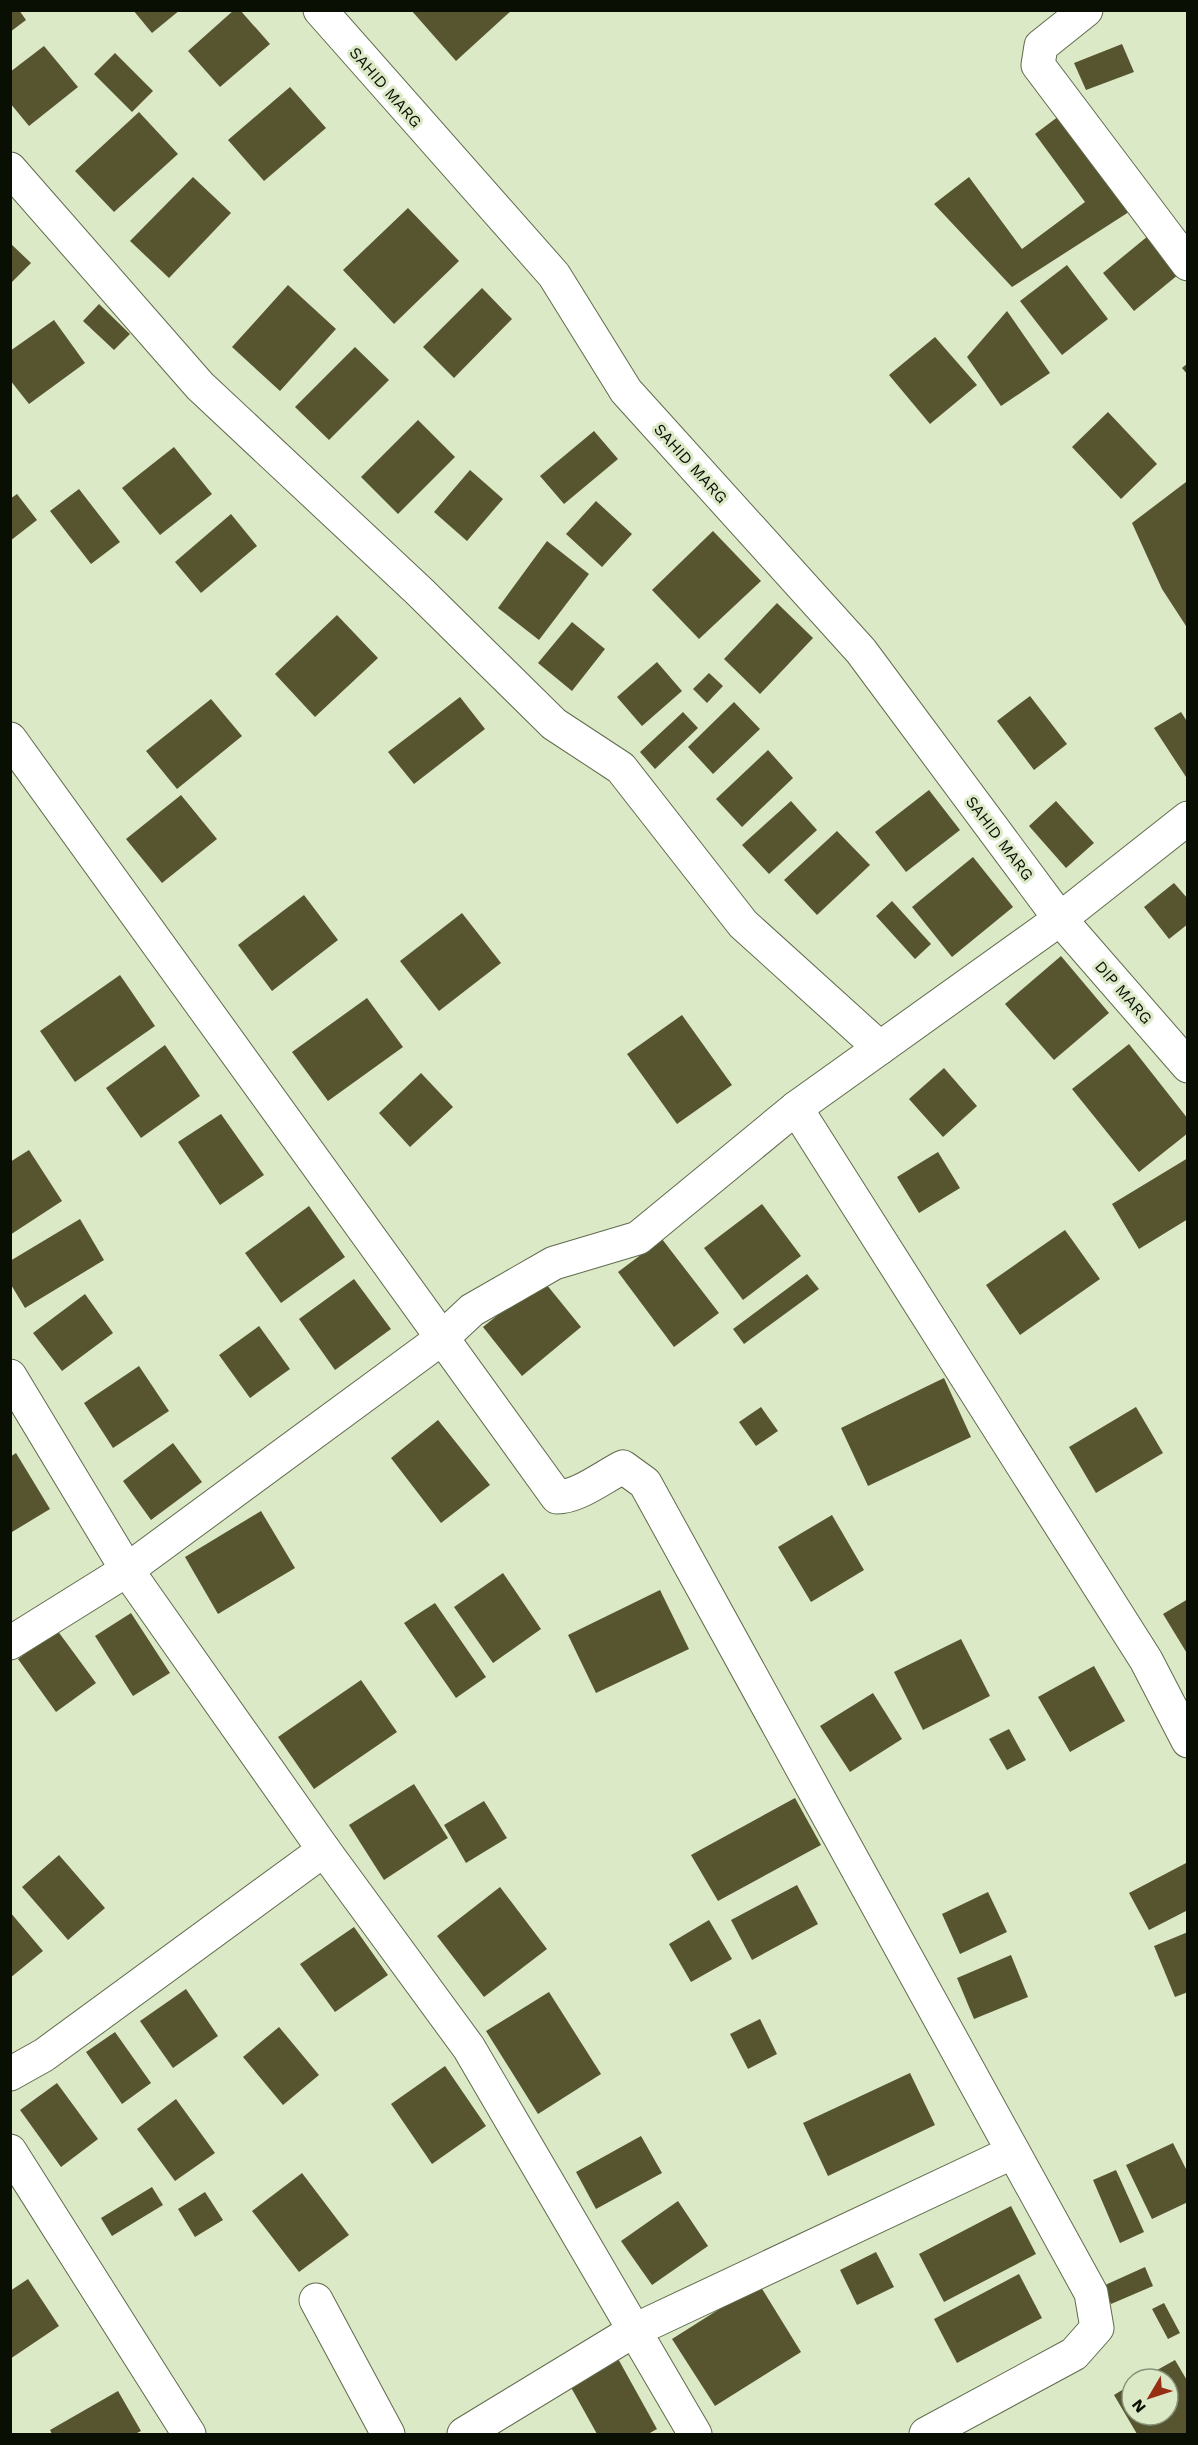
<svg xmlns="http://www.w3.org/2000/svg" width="1198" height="2445" viewBox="0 0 1198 2445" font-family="'Work Sans',sans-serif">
<rect width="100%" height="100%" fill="#dce9c7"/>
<!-- building -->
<g fill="#56552f">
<path d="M 10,10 L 19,10 L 26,20 L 10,32 Z"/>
<path d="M 133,10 L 180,10 L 152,33 Z"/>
<path d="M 234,10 L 240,10 L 270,44 L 220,87 L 188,51 Z"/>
<path d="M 411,10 L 512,10 L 456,61 Z"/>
<path d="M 1122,44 L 1134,72 L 1086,90 L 1074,63 Z"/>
<path d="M 44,46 L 78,87 L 29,126 L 10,103 L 10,72 Z"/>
<path d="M 115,53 L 153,91 L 132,112 L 94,74 Z"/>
<path d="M 290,87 L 326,128 L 264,181 L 228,140 Z"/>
<path d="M 139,112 L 178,154 L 114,212 L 75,171 Z"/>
<path d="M 1063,113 L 1132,210 L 1012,287 L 934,204 L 969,177 L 1022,249 L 1085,202 L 1035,134 Z"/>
<path d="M 193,177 L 231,213 L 169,278 L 130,241 Z"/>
<path d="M 408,208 L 459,261 L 394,324 L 343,270 Z"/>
<path d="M 1148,236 L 1179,274 L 1134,311 L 1103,273 Z"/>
<path d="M 10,243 L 31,263 L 10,284 Z"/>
<path d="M 1067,265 L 1108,319 L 1062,355 L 1020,301 Z"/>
<path d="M 288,285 L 336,329 L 280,391 L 232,347 Z"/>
<path d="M 482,288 L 512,319 L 454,378 L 423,347 Z"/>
<path d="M 99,304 L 130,334 L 114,350 L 83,321 Z"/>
<path d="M 1007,311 L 1050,373 L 1001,406 L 967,357 Z"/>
<path d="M 54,320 L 85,363 L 29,404 L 10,380 L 10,351 Z"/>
<path d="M 935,337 L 977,385 L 930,424 L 889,375 Z"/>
<path d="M 355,347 L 389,380 L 329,440 L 295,407 Z"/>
<path d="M 1188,363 L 1188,375 L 1182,368 Z"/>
<path d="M 1108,412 L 1157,464 L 1121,499 L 1072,447 Z"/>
<path d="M 418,420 L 455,457 L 398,514 L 361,477 Z"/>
<path d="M 594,431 L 618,459 L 564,504 L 540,476 Z"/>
<path d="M 174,447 L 212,494 L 160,535 L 122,488 Z"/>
<path d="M 470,470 L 503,499 L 467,541 L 434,512 Z"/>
<path d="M 1186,482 L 1188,483 L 1188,629 L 1162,589 L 1132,523 Z"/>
<path d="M 79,489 L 120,542 L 91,564 L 50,511 Z"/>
<path d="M 17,494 L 37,520 L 10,541 L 10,499 Z"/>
<path d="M 596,501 L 632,534 L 602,567 L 566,534 Z"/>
<path d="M 231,514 L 257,546 L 201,593 L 175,562 Z"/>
<path d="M 713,531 L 761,581 L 699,639 L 652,590 Z"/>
<path d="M 547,541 L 589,574 L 539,640 L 498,608 Z"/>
<path d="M 777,603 L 813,638 L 760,694 L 724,659 Z"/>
<path d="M 337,615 L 378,658 L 315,717 L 275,674 Z"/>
<path d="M 572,622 L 605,649 L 572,691 L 538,663 Z"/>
<path d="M 657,662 L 682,691 L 642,726 L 617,697 Z"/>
<path d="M 709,673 L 723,686 L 707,703 L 693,689 Z"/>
<path d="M 1030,696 L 1067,744 L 1034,770 L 997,721 Z"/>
<path d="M 460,697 L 485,729 L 414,784 L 388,752 Z"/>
<path d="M 211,699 L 242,736 L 177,789 L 146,751 Z"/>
<path d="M 734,702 L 760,729 L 713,774 L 688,747 Z"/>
<path d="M 683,712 L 698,728 L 655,769 L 640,752 Z"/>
<path d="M 1181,712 L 1188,723 L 1188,780 L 1154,728 Z"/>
<path d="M 768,750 L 793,778 L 742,827 L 716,799 Z"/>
<path d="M 929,790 L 960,830 L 906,872 L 875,832 Z"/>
<path d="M 181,795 L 217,839 L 162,883 L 126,839 Z"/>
<path d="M 791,801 L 817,830 L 769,874 L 742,845 Z"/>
<path d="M 1056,801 L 1094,843 L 1066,868 L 1029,826 Z"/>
<path d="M 837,831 L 870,865 L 817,915 L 784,880 Z"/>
<path d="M 973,857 L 1013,907 L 952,957 L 912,907 Z"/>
<path d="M 1174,883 L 1188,899 L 1188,924 L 1169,939 L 1144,907 Z"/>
<path d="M 304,895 L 338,940 L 272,991 L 238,945 Z"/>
<path d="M 892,901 L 931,944 L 915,959 L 876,916 Z"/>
<path d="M 462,913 L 501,963 L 439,1011 L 400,961 Z"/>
<path d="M 1061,956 L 1109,1013 L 1054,1060 L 1005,1004 Z"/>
<path d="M 120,975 L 155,1026 L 75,1082 L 40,1031 Z"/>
<path d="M 367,998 L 403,1047 L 328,1101 L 292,1052 Z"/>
<path d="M 682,1015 L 732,1085 L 677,1124 L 627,1054 Z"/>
<path d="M 1129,1044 L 1188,1119 L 1188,1133 L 1139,1172 L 1072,1089 Z"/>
<path d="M 165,1045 L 200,1096 L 141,1138 L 106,1088 Z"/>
<path d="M 944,1068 L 977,1106 L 943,1137 L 909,1099 Z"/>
<path d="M 421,1073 L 453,1107 L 410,1147 L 379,1113 Z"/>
<path d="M 221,1114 L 264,1175 L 220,1205 L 178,1142 Z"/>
<path d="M 29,1150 L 62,1201 L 10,1235 L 10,1162 Z"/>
<path d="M 938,1152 L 960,1188 L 919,1213 L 897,1177 Z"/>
<path d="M 1188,1158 L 1188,1219 L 1139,1249 L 1112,1204 Z"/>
<path d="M 762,1204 L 801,1256 L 743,1300 L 704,1248 Z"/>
<path d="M 309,1206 L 345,1257 L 281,1303 L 245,1253 Z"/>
<path d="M 80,1219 L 104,1260 L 25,1308 L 10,1283 L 10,1261 Z"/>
<path d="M 1065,1230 L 1100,1279 L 1020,1335 L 986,1285 Z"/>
<path d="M 662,1239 L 719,1313 L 674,1347 L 618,1272 Z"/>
<path d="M 807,1274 L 819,1289 L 744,1344 L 733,1329 Z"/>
<path d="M 354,1279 L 391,1329 L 335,1370 L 299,1319 Z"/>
<path d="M 542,1279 L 581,1327 L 522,1376 L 483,1327 Z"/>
<path d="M 85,1294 L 113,1333 L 62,1371 L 33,1333 Z"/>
<path d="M 259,1326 L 290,1369 L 250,1398 L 219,1355 Z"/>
<path d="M 139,1366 L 169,1411 L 113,1448 L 84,1403 Z"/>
<path d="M 944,1378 L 971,1437 L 868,1486 L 841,1428 Z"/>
<path d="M 761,1407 L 778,1431 L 756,1446 L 739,1422 Z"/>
<path d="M 1136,1407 L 1163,1453 L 1096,1493 L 1069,1447 Z"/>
<path d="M 438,1420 L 490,1485 L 441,1523 L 391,1458 Z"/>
<path d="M 173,1443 L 202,1482 L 151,1520 L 123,1481 Z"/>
<path d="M 16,1453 L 50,1509 L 12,1532 L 10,1457 Z"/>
<path d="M 261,1511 L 295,1568 L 218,1614 L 185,1557 Z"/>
<path d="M 832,1515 L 864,1570 L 811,1602 L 778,1547 Z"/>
<path d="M 503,1573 L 541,1629 L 493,1663 L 454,1607 Z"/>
<path d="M 660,1590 L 689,1649 L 596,1693 L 568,1635 Z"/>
<path d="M 1188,1599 L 1188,1655 L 1163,1614 Z"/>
<path d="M 435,1603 L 486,1677 L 456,1698 L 404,1623 Z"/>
<path d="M 131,1613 L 170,1673 L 133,1696 L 95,1636 Z"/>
<path d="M 57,1630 L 96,1683 L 56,1712 L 18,1659 Z"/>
<path d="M 961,1639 L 990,1696 L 923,1730 L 894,1672 Z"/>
<path d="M 1094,1666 L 1125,1721 L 1070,1752 L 1038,1697 Z"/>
<path d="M 361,1680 L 397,1732 L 314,1789 L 278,1737 Z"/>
<path d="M 873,1693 L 902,1739 L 850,1772 L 820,1726 Z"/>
<path d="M 1009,1729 L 1026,1760 L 1007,1770 L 989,1739 Z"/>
<path d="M 414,1784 L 448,1838 L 384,1880 L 349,1825 Z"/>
<path d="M 795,1798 L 821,1845 L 718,1901 L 691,1855 Z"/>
<path d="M 484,1801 L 507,1838 L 466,1863 L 444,1825 Z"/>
<path d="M 59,1855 L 105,1908 L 68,1940 L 22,1887 Z"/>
<path d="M 1188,1862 L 1188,1910 L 1149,1930 L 1129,1893 Z"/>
<path d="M 797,1885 L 818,1924 L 752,1960 L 731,1920 Z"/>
<path d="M 500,1887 L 547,1949 L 484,1997 L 437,1936 Z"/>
<path d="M 988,1892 L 1007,1932 L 960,1954 L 942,1914 Z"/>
<path d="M 10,1912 L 43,1951 L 10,1978 Z"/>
<path d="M 709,1920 L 732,1959 L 691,1982 L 669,1944 Z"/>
<path d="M 354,1927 L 388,1975 L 335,2012 L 300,1964 Z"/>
<path d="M 1188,1932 L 1188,1992 L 1175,1997 L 1154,1946 Z"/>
<path d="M 1011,1955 L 1028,1997 L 974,2019 L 957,1978 Z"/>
<path d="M 186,1989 L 218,2036 L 173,2068 L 140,2021 Z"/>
<path d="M 549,1992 L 601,2074 L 538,2114 L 486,2031 Z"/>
<path d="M 760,2019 L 777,2054 L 748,2069 L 730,2034 Z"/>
<path d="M 279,2027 L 319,2075 L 283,2105 L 243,2057 Z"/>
<path d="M 115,2032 L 151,2083 L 122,2104 L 86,2052 Z"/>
<path d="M 445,2066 L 486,2126 L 432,2164 L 391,2104 Z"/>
<path d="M 910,2073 L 935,2125 L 828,2176 L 803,2123 Z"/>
<path d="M 57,2083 L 98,2139 L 61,2167 L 20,2110 Z"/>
<path d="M 176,2099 L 215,2153 L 175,2181 L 137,2129 Z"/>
<path d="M 641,2136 L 662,2173 L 596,2209 L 576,2172 Z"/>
<path d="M 1173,2143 L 1188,2173 L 1188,2202 L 1152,2219 L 1126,2165 Z"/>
<path d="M 1116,2170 L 1144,2232 L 1120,2243 L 1093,2180 Z"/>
<path d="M 302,2173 L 349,2235 L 299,2272 L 252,2211 Z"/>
<path d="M 152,2187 L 163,2205 L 112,2236 L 101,2218 Z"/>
<path d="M 205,2192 L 223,2220 L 195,2237 L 178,2209 Z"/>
<path d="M 678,2201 L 708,2246 L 652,2285 L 621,2241 Z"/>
<path d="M 1011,2206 L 1036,2254 L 944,2302 L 919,2254 Z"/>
<path d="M 876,2252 L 894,2287 L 857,2305 L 840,2270 Z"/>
<path d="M 1145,2267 L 1153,2286 L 1111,2304 L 1103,2286 Z"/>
<path d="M 1019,2274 L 1042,2318 L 957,2363 L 934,2319 Z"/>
<path d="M 28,2279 L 59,2326 L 10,2359 L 10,2291 Z"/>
<path d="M 759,2284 L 801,2352 L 715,2406 L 672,2339 Z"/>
<path d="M 1164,2303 L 1180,2333 L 1168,2339 L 1152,2309 Z"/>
<path d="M 616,2355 L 657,2429 L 648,2434 L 597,2434 L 568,2382 Z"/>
<path d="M 1175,2360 L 1188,2382 L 1188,2434 L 1137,2434 L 1114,2395 L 1132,2384 L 1132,2415 L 1168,2415 L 1168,2379 L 1141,2379 Z"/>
<path d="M 118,2391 L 141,2431 L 135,2434 L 52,2434 L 50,2430 Z"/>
</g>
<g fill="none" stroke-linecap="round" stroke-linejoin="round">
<!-- street casing -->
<g stroke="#5f6b4c" stroke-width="35">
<g id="street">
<path d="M 320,10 L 554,275 L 626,391 L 861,651 L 1060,919 L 1188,1066"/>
<path d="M 1086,10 L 1041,46 L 1038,65 L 1188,264"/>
<path d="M 10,169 L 200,386 L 419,591 L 554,724 L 621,768 L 743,924 L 880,1048"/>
<path d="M 10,739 L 557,1497 C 578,1497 603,1477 623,1467 L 645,1483 L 1091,2293 L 1097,2328 L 1074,2354 L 926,2434"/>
<path d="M 796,1108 L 1146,1660 L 1188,1741"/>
<path d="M 10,1376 L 127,1570 L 324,1850 L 469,2048 L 695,2434"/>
<path d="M 10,1643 L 127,1570 L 441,1339 L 472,1310 L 554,1263 L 638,1238 L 796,1108 L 1060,919 L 1188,818"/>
<path d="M 10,2074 L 44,2055 L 324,1850"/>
<path d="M 10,2151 L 189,2434"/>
<path d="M 316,2300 L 388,2434"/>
<path d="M 464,2434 L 635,2330 L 1013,2152"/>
</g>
</g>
<!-- street -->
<use href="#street" stroke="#fff" stroke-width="33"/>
</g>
<g text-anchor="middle" stroke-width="6" stroke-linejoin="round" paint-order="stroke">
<!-- street labels -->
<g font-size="16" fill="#0a0f04" stroke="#dce9c7">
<text transform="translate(386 87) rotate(49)" y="6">SAHID MARG</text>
<text transform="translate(691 463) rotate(48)" y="6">SAHID MARG</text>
<text transform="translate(1000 838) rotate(53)" y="6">SAHID MARG</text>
<text transform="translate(1124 992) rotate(49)" y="6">DIP MARG</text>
</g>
</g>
<!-- border -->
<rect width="1198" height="2445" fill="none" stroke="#0a0f04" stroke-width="24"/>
<!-- north arrow -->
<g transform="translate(1150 2397) rotate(231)"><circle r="28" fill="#dce9c7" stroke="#889279" stroke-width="1.5"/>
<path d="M0-4.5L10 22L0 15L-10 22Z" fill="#962e14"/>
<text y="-9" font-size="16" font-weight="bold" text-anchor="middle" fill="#0a0f04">N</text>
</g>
</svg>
